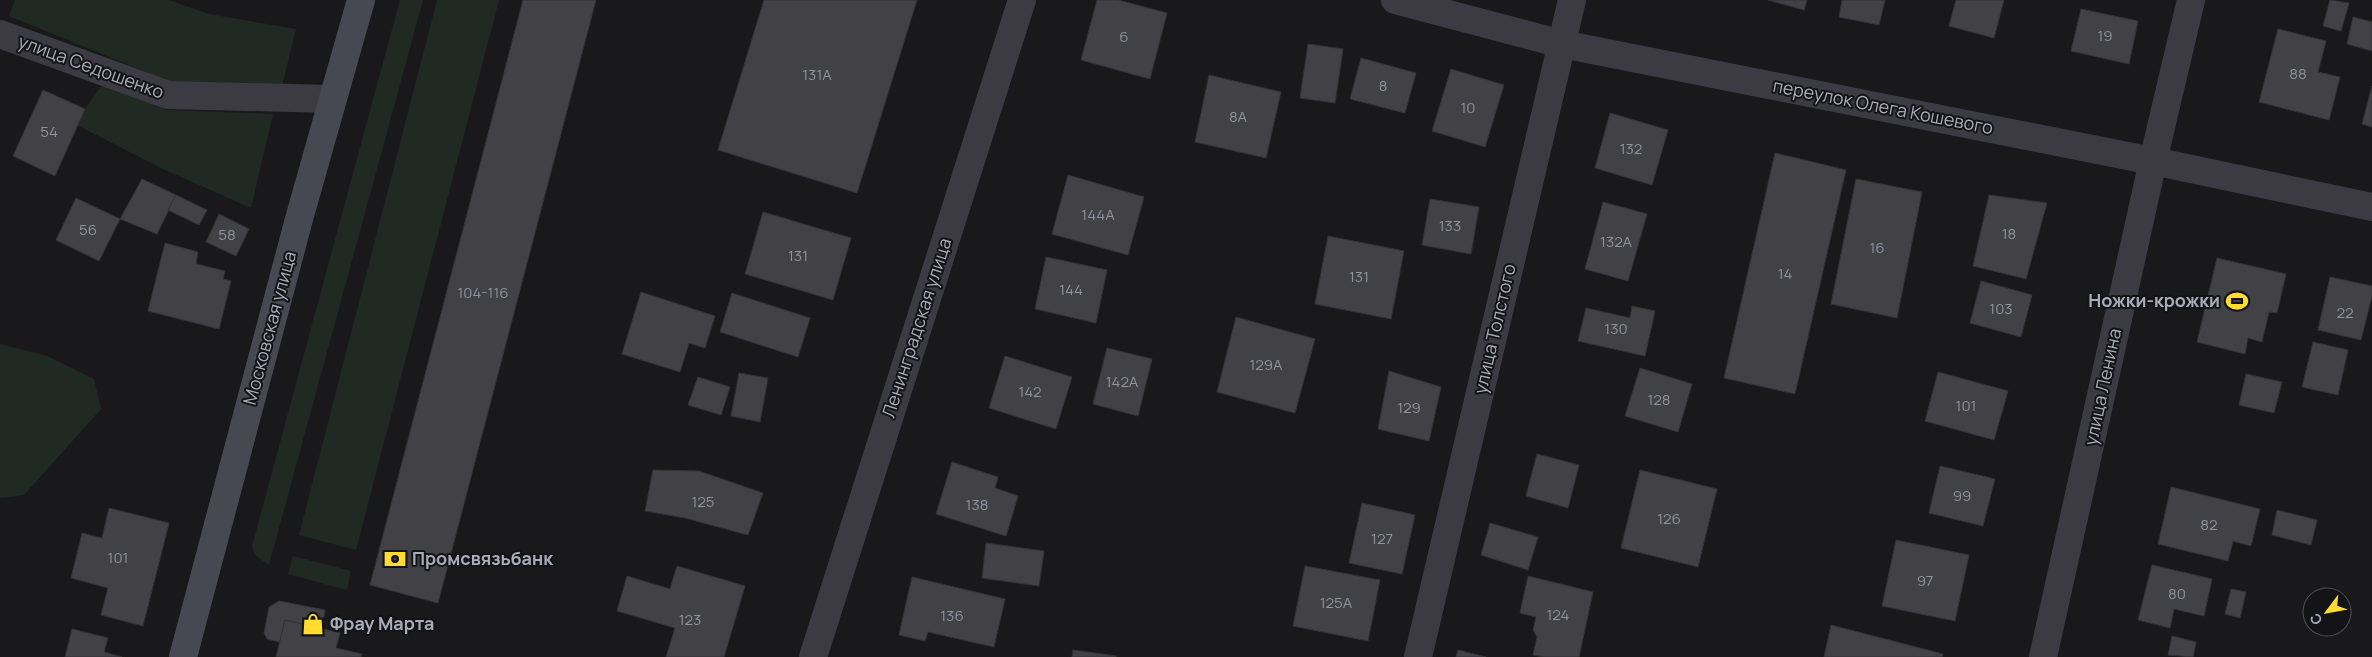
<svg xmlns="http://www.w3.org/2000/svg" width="2372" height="657" viewBox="0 0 2372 657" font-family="Manrope,sans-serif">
<rect width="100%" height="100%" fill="#19191c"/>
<!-- green -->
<g fill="#202a23">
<path d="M 15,0 L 169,0 L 209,14 L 296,29 L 282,86 L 168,81 L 9,16 Z"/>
<path d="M 400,0 L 423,0 L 269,565 L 255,555 L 252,546 Z"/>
<path d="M 437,0 L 499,0 L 356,550 L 299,535 Z"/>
<path d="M 103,84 L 167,110 L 273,114 L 251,208 L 161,168 L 69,121 L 85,109 Z"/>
<path d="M 0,344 L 47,356 L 94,379 L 101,409 L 24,495 L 0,498 Z"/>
<path d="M 293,556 L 351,571 L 347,590 L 288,574 Z"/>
</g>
<!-- building -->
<g fill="#414146" stroke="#343338">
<path d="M 523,0 L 596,0 L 438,603 L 370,585 Z"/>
<path d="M 764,0 L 917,0 L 857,193 L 718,150 Z"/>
<path d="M 1097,0 L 1118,0 L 1167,13 L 1150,79 L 1081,60 Z"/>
<path d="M 1768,0 L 1807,0 L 1804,10 Z"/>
<path d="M 1842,0 L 1885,0 L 1879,25 L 1839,17 Z"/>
<path d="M 1956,0 L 2004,0 L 1994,38 L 1949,26 Z"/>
<path d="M 2330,0 L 2349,3 L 2341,31 L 2323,26 Z"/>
<path d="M 2081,9 L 2138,21 L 2129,64 L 2071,51 Z"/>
<path d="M 2353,17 L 2372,22 L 2372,51 L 2347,44 Z"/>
<path d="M 2278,29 L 2326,41 L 2318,72 L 2340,77 L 2329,120 L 2259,102 Z"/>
<path d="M 1308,44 L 1343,49 L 1335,103 L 1300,98 Z"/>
<path d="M 1361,58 L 1416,73 L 1405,113 L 1350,99 Z"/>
<path d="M 1451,69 L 1504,85 L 1485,147 L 1432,131 Z"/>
<path d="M 1209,75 L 1281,92 L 1266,158 L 1195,142 Z"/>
<path d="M 2372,86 L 2372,127 L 2362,124 Z"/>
<path d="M 43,90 L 85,109 L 55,176 L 13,156 Z"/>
<path d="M 1610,113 L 1668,130 L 1652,185 L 1595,168 Z"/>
<path d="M 1775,153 L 1846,170 L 1795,394 L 1724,378 Z"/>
<path d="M 1068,175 L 1144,197 L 1128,255 L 1052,234 Z"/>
<path d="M 142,179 L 176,195 L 157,234 L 120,219 Z"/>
<path d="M 1856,179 L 1922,192 L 1897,318 L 1831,304 Z"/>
<path d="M 176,195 L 207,210 L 199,225 L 168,210 Z"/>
<path d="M 1989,195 L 2047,203 L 2026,279 L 1973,266 Z"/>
<path d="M 76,198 L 120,219 L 99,261 L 56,240 Z"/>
<path d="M 1430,199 L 1479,207 L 1471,254 L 1422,245 Z"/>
<path d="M 1603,202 L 1647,214 L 1628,281 L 1585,269 Z"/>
<path d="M 763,212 L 851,238 L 833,300 L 745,274 Z"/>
<path d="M 219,214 L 249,229 L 236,256 L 206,242 Z"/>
<path d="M 1328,236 L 1404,251 L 1391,319 L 1315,304 Z"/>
<path d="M 165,243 L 198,252 L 196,264 L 225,271 L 223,279 L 231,281 L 219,329 L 148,311 Z"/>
<path d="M 1046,257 L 1107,270 L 1096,323 L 1035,309 Z"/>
<path d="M 2217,258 L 2286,274 L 2277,313 L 2269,312 L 2262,342 L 2248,338 L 2245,354 L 2197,342 Z"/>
<path d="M 2330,277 L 2372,286 L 2372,296 L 2361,340 L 2318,330 Z"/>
<path d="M 1981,281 L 2032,295 L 2021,337 L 1970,323 Z"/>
<path d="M 641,292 L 715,316 L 705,348 L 689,343 L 680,372 L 622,354 Z"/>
<path d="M 732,293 L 810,318 L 798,357 L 720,332 Z"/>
<path d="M 1632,306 L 1655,311 L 1645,356 L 1578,341 L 1586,308 L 1630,318 Z"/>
<path d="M 1236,317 L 1315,339 L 1295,413 L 1217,392 Z"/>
<path d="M 2313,342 L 2348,350 L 2338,395 L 2302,387 Z"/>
<path d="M 1107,348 L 1152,359 L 1138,416 L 1093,404 Z"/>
<path d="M 1005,356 L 1072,377 L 1056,429 L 989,408 Z"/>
<path d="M 1640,368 L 1692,384 L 1678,432 L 1625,416 Z"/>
<path d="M 1389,371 L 1441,387 L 1429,441 L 1378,429 Z"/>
<path d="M 1938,372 L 2008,391 L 1994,440 L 1925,421 Z"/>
<path d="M 739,373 L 768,378 L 760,422 L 731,416 Z"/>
<path d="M 2246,374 L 2282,382 L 2274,413 L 2239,405 Z"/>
<path d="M 698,377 L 730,387 L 721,415 L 688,405 Z"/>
<path d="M 1537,454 L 1579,465 L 1568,508 L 1526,496 Z"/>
<path d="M 952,462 L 998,477 L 995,488 L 1018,496 L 1006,536 L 936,514 Z"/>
<path d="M 1940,466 L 1995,479 L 1983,526 L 1929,513 Z"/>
<path d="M 653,470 L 699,471 L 763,493 L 748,535 L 685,518 L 645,511 Z"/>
<path d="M 1640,470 L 1717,489 L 1698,567 L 1621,548 Z"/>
<path d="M 2171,487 L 2260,509 L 2251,546 L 2233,541 L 2228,561 L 2158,544 Z"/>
<path d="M 1362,503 L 1415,515 L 1402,574 L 1349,563 Z"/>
<path d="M 109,508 L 169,523 L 143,626 L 101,615 L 108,588 L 71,578 L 82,533 L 102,538 Z"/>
<path d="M 2277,510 L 2317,520 L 2311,545 L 2272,535 Z"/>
<path d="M 1490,523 L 1538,537 L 1528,570 L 1481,555 Z"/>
<path d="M 1896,540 L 1969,555 L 1955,621 L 1882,606 Z"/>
<path d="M 986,543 L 1044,551 L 1039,586 L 982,578 Z"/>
<path d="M 2152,565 L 2212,579 L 2204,616 L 2174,609 L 2170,628 L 2138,620 Z"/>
<path d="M 677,566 L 745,586 L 724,657 L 666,657 L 675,628 L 617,611 L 627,576 L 670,589 Z"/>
<path d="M 1305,566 L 1380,580 L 1368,641 L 1293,626 Z"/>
<path d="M 1528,576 L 1593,592 L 1579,657 L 1544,657 L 1533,655 L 1537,637 L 1533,630 L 1536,617 L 1520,613 Z"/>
<path d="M 912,577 L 1005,599 L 994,647 L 928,632 L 925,641 L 899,635 Z"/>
<path d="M 2231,589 L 2246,592 L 2240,618 L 2225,614 Z"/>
<path d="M 279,601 L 325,610 L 322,629 L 285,620 L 280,642 L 267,639 L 264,633 L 269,607 Z"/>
<path d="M 285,620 L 340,633 L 336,648 L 362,654 L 361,657 L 276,657 Z"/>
<path d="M 1831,625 L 1943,654 L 1942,657 L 1824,657 Z"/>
<path d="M 72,629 L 108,638 L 104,652 L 122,657 L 65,657 Z"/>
<path d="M 2172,636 L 2196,642 L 2193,657 L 2168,655 Z"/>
<path d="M 1073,650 L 1116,656 L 1116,657 L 1072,657 Z"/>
<path d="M 1458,650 L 1486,657 L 1456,657 Z"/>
</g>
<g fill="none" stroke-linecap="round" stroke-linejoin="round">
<!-- minor -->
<g stroke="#3c3b43" stroke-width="28">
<path d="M 1395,0 L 1562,44 L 2153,161"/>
<path d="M 0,34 L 168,95 L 332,99"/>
<path d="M 813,657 L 1022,0"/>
<path d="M 1418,657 L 1572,0"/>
</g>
<!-- tertiary -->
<g stroke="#3c3b43" stroke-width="28">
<path d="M 2153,161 L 2372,207"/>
<path d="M 2043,657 L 2153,161 L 2191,0"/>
</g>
<!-- secondary -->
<path stroke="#474851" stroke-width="28" d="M 183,657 L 299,219 L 361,0"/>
</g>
<!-- icons -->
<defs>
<g id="stadium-bare" transform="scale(1.725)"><path d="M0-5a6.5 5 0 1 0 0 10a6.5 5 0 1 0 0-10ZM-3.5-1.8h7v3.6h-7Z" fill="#ffdc2d" stroke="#141417" stroke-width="2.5" paint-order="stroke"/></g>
<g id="bank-bare" transform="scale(1.725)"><path d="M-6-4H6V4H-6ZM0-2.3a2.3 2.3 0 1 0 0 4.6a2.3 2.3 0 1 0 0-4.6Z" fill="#ffdc2d" stroke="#141417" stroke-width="2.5" paint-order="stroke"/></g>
<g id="shop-bare" transform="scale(1.725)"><path d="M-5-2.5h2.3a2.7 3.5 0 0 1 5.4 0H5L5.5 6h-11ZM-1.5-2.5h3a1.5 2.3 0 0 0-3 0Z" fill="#ffdc2d" stroke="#141417" stroke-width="2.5" paint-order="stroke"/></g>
</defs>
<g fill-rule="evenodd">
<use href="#stadium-bare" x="2237" y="301"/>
<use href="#bank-bare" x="395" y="559"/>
<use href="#shop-bare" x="313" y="624"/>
</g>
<g text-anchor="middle" stroke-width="4" stroke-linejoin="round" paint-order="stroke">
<!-- number labels -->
<g font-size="15" fill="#90929e">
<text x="2105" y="41">19</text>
<text x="1124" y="42">6</text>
<text x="2298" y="79">88</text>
<text x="817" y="80">131А</text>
<text x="1383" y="91">8</text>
<text x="1468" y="113">10</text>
<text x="1238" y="122">8А</text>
<text x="49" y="137">54</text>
<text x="1631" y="154">132</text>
<text x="1098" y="220">144А</text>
<text x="1450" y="231">133</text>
<text x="88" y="235">56</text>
<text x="2009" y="239">18</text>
<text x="227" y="240">58</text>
<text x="1616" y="247">132А</text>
<text x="1877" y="253">16</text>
<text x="798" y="261">131</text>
<text x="1785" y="279">14</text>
<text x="1359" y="282">131</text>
<text x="1071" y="295">144</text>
<text x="483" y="298">104-116</text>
<text x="2001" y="314">103</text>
<text x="2345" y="318">22</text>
<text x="1616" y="334">130</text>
<text x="1266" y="370">129А</text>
<text x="1122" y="387">142А</text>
<text x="1030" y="397">142</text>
<text x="1659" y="405">128</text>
<text x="1966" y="411">101</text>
<text x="1409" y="413">129</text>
<text x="1962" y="501">99</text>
<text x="703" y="507">125</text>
<text x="977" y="510">138</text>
<text x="1669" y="524">126</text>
<text x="2209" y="530">82</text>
<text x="1382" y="544">127</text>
<text x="118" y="563">101</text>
<text x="1925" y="586">97</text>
<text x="2177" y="599">80</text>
<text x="1336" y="608">125А</text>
<text x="1558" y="620">124</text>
<text x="952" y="621">136</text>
<text x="690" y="625">123</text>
</g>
<!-- street labels -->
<g font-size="18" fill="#aaadbc" stroke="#141417">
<text transform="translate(91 67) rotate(20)" y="6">улица Седошенко</text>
<text transform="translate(1883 107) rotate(11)" y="6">переулок Олега Кошевого</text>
<text transform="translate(270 328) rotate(-75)" y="6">Московская улица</text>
<text transform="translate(917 328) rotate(-72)" y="6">Ленинградская улица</text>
<text transform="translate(1495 329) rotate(-77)" y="6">улица Толстого</text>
<text transform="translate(2103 387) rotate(-78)" y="6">улица Ленина</text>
</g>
<!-- poi labels -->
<g font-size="18" font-weight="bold" fill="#aaadbc" stroke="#141417" text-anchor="start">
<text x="2220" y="307" text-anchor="end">Ножки-крожки</text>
<text x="412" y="565">Промсвязьбанк</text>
<text x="330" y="630">Фрау Марта</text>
</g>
</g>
<!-- north arrow -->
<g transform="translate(2327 612) rotate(238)"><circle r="24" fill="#141417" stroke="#505159"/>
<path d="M0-4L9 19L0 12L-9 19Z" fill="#ffdc2d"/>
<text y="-8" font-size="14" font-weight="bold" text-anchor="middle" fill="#aaadbc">С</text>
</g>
</svg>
